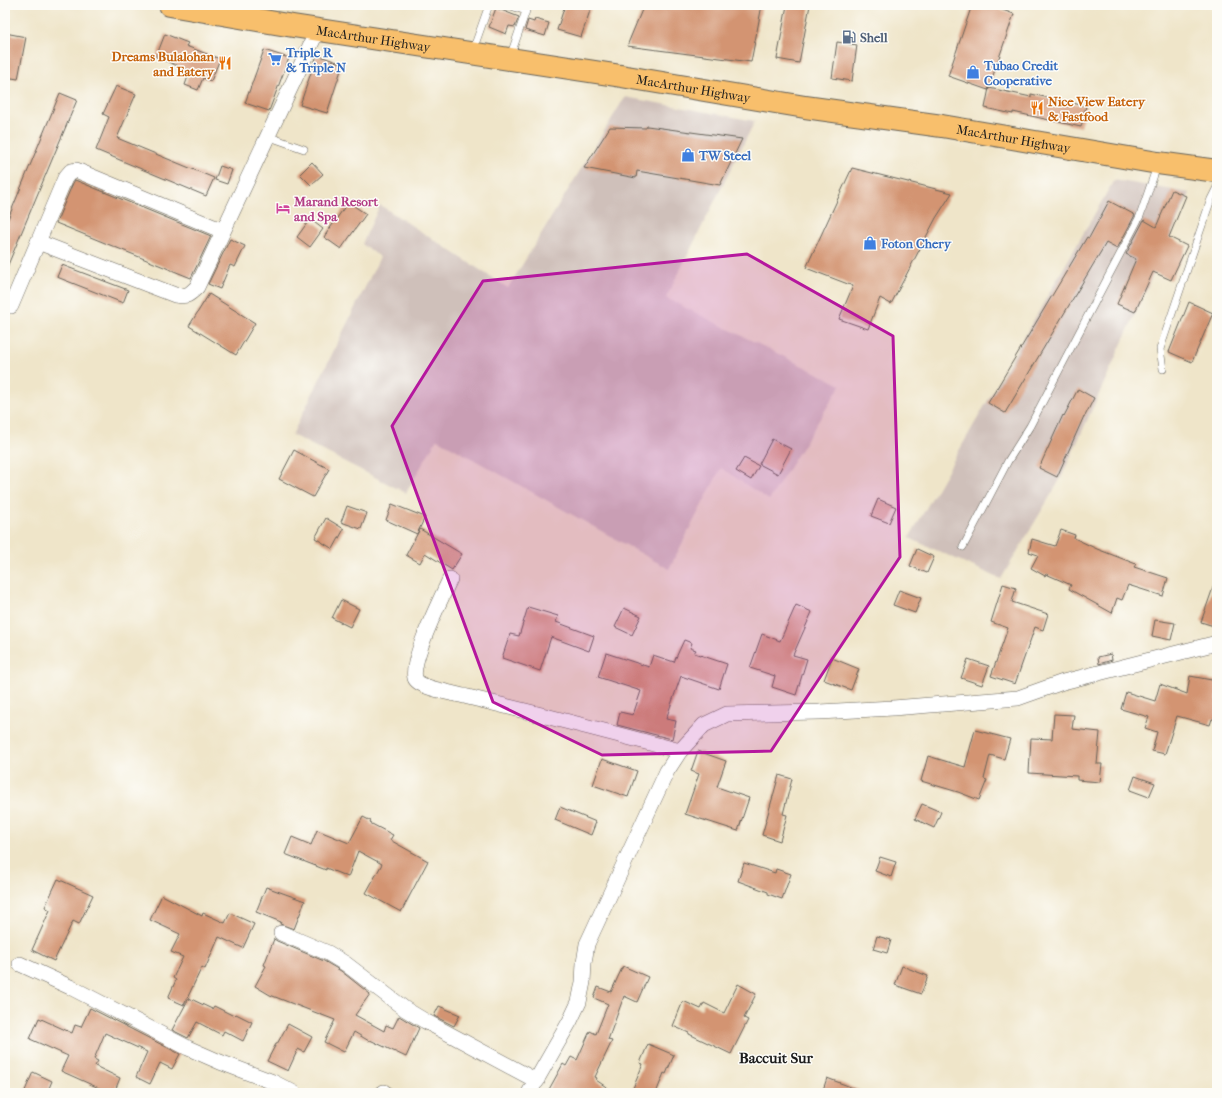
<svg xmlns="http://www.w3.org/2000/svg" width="1222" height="1098" viewBox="0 0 1222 1098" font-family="'IM FELL French Canon',serif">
<rect width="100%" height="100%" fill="#fdfcf7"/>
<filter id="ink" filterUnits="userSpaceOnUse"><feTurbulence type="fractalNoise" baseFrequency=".025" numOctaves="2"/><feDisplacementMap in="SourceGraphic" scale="8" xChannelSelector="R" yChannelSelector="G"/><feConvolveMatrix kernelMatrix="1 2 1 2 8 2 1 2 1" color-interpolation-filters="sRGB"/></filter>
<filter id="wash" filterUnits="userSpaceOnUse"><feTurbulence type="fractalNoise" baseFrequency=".012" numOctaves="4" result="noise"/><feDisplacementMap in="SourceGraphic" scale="16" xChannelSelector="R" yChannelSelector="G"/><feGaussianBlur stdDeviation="0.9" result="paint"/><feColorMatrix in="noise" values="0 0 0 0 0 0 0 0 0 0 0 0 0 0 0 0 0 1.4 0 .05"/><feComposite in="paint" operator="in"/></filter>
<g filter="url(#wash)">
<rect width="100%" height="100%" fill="#efe5c9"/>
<!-- industrial -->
<g fill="#cfc0ba">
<path d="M 625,97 L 755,121 L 666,298 L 841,385 L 769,500 L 721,468 L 669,569 L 437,439 L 406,493 L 292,435 L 380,257 L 362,244 L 380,205 L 508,288 Z"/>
<path d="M 1114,180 L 1190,193 L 1061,478 L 1001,579 L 909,538 Z"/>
</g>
<g id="blocks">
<!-- building -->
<g fill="#d39472">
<path d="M 565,5 L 592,5 L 581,37 L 557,30 Z"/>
<path d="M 644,5 L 762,5 L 751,62 L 627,46 Z"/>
<path d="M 787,5 L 810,5 L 799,63 L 777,59 Z"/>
<path d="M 972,5 L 988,5 L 1014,14 L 988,90 L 948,76 Z"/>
<path d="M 496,8 L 519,17 L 515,27 L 509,26 L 506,34 L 489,27 Z"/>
<path d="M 535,19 L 549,23 L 545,36 L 525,30 L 528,20 L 534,22 Z"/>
<path d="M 5,33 L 26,37 L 18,79 L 5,77 Z"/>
<path d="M 165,34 L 188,43 L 186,46 L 220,59 L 211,81 L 203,78 L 198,90 L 185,85 L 190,71 L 156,57 Z"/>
<path d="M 837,42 L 857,45 L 852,81 L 832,78 Z"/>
<path d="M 264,50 L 289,58 L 269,111 L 245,103 Z"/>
<path d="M 317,55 L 343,64 L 327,113 L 300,105 Z"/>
<path d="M 116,86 L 136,94 L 117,138 L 214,178 L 206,196 L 96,150 L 109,117 L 103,114 Z"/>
<path d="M 989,88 L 1031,97 L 1031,94 L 1086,106 L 1081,127 L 1013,112 L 1013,114 L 985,108 Z"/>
<path d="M 60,93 L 77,100 L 5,272 L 5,226 Z"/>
<path d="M 647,126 L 742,139 L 720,185 L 637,171 L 636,178 L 584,168 L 610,127 L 646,128 Z"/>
<path d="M 312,162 L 323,174 L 311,185 L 300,174 Z"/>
<path d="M 220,166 L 232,170 L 227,184 L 215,180 Z"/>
<path d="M 852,168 L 952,193 L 936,218 L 891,304 L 880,298 L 868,329 L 839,319 L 853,286 L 806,268 Z"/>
<path d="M 75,180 L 211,236 L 191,278 L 56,223 L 73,183 Z"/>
<path d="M 1172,190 L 1186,196 L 1169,237 L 1187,246 L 1171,280 L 1153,272 L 1135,312 L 1117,304 L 1136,259 L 1126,254 L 1144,220 L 1156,227 Z"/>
<path d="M 1109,201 L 1135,215 L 1117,249 L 1106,243 L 1005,413 L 988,403 L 1087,237 L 1089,238 Z"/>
<path d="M 348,202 L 366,214 L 341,249 L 324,237 Z"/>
<path d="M 310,219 L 323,229 L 310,247 L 297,237 Z"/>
<path d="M 230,239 L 245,246 L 235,267 L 230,265 L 220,289 L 208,284 Z"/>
<path d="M 62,265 L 128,290 L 123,303 L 57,277 Z"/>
<path d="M 209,294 L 255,323 L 236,355 L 189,326 Z"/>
<path d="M 1189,302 L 1213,313 L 1192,362 L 1169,352 Z"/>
<path d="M 1078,389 L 1094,398 L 1085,416 L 1084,416 L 1057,477 L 1039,468 L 1063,415 L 1064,416 Z"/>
<path d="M 772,439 L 791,449 L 778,474 L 759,464 Z"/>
<path d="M 294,450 L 329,469 L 313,497 L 279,479 Z"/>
<path d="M 744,458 L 759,466 L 751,480 L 736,471 Z"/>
<path d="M 878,499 L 896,507 L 889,523 L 871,516 Z"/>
<path d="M 392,504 L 425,517 L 417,534 L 386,520 Z"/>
<path d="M 347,506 L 367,513 L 361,529 L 341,522 Z"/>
<path d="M 326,518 L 344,529 L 333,549 L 315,538 Z"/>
<path d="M 420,529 L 462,554 L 452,570 L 425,553 L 420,563 L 406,555 Z"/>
<path d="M 1061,530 L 1075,535 L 1074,538 L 1097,549 L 1136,564 L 1134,567 L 1168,578 L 1163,596 L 1128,585 L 1122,600 L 1117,598 L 1112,613 L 1069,589 L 1071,585 L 1046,574 L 1045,576 L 1031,568 L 1038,555 L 1029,552 L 1032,539 L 1055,546 Z"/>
<path d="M 917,549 L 934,557 L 927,573 L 910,566 Z"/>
<path d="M 1215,582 L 1217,582 L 1217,627 L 1201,622 Z"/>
<path d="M 1003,584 L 1016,588 L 1012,602 L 1048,614 L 1043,630 L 1035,627 L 1015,684 L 991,676 L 1008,628 L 991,622 Z"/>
<path d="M 899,590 L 921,598 L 915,613 L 893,605 Z"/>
<path d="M 341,600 L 359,609 L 350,627 L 332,618 Z"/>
<path d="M 796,605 L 812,612 L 793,655 L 807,659 L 796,695 L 772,687 L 775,676 L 750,668 L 762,634 L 780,641 Z"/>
<path d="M 528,607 L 558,616 L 556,622 L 594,636 L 589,651 L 551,637 L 540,671 L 502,658 L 510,634 L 519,636 Z"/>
<path d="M 624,608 L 641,616 L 632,635 L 615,627 Z"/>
<path d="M 1155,620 L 1175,623 L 1171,640 L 1152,636 Z"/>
<path d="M 684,640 L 692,643 L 690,648 L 696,650 L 694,653 L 727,664 L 719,689 L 681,676 L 666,719 L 676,721 L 672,739 L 617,725 L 620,712 L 633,715 L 641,691 L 598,677 L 606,653 L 649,667 L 653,655 L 674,662 Z"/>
<path d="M 1111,654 L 1112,660 L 1099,664 L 1098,657 Z"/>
<path d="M 832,658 L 859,669 L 851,690 L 824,680 Z"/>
<path d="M 968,659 L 989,666 L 982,685 L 961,678 Z"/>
<path d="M 1190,676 L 1217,681 L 1217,720 L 1212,719 L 1210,725 L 1177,716 L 1165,754 L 1152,751 L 1157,732 L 1145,728 L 1149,717 L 1121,709 L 1126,692 L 1155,701 L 1160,684 L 1187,694 Z"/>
<path d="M 1054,714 L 1074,715 L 1072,729 L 1100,732 L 1097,764 L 1102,764 L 1100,782 L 1077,780 L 1077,776 L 1029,773 L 1031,738 L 1052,739 Z"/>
<path d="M 975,730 L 1010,739 L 1004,759 L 990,755 L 984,779 L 987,780 L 979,800 L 958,792 L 921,781 L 928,756 L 965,767 Z"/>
<path d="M 698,751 L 726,761 L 717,787 L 749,798 L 738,831 L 685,814 L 699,774 L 691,771 Z"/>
<path d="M 602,759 L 637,771 L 628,797 L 593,785 Z"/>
<path d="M 779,775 L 792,779 L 783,814 L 787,815 L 780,841 L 762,835 Z"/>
<path d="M 1135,776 L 1155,783 L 1149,797 L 1130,790 Z"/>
<path d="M 922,804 L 941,812 L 934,828 L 915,819 Z"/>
<path d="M 560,807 L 596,822 L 591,835 L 555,820 Z"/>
<path d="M 363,817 L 371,821 L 370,823 L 393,835 L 390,840 L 428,861 L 401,912 L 366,893 L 382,864 L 358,851 L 348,877 L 326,868 L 326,870 L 285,854 L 292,837 L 311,845 L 317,830 L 349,843 Z"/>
<path d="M 880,857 L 896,862 L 891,877 L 875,871 Z"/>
<path d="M 744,863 L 775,873 L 776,869 L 791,874 L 782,899 L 768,894 L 768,892 L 738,881 Z"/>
<path d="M 58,879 L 93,895 L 79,924 L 73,921 L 54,961 L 32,950 L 50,910 L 45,907 Z"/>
<path d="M 266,887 L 305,901 L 294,929 L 280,924 L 281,922 L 256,912 Z"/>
<path d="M 162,895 L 202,916 L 203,913 L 225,923 L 230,913 L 254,924 L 243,948 L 219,937 L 205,969 L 202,967 L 184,1005 L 168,998 L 176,980 L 173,978 L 183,957 L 171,952 L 180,934 L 150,920 Z"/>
<path d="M 877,936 L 891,940 L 887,953 L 873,949 Z"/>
<path d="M 274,939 L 277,941 L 324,961 L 341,971 L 370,994 L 355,1015 L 384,1031 L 386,1025 L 393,1028 L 399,1016 L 419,1028 L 406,1057 L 370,1040 L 369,1041 L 354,1032 L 344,1052 L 324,1042 L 335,1020 L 270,995 L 255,986 L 266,966 L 264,965 Z"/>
<path d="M 623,966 L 648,977 L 637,1002 L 624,996 L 608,1040 L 612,1041 L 595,1077 L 597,1078 L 596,1080 L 615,1093 L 547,1093 L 563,1064 L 566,1066 L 571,1057 L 577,1060 L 590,1031 L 596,1034 L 608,1004 L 594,998 L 598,987 L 611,992 Z"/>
<path d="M 902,966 L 928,976 L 921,994 L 895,985 Z"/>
<path d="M 738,984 L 756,994 L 744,1018 L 748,1020 L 731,1054 L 689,1034 L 689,1033 L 673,1026 L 683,1001 L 701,1009 L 704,1003 L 724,1013 Z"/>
<path d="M 189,998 L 212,1009 L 214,1006 L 234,1016 L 236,1014 L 252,1022 L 243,1041 L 224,1031 L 222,1035 L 197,1022 L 188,1038 L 172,1030 Z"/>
<path d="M 439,1006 L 460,1015 L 454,1026 L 434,1016 Z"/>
<path d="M 90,1008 L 180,1054 L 172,1069 L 160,1063 L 150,1084 L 136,1077 L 147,1052 L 105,1033 L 94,1059 L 98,1061 L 95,1066 L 120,1078 L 114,1093 L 110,1093 L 61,1071 L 68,1056 L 30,1039 L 39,1018 L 72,1033 L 75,1025 L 81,1027 Z"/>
<path d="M 288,1024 L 312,1037 L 304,1052 L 298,1049 L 288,1071 L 267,1061 L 276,1044 L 277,1044 Z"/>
<path d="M 648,1044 L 674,1055 L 666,1074 L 664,1073 L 656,1093 L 631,1093 L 643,1064 L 640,1063 Z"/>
<path d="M 33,1072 L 52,1081 L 47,1093 L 24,1093 Z"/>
<path d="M 827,1078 L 864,1092 L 864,1093 L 822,1093 Z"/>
</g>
</g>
</g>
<g filter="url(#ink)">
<use href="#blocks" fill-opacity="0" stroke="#666259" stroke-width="1"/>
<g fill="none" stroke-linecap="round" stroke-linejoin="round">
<!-- lane casing -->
<g stroke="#666259" stroke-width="8">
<g id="lane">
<path d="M 508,5 L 526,11 L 510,57"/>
<path d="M 473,50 L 489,5"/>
<path d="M 267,136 L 304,149"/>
<path d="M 1163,369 L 1160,349 L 1211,199 L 1217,187"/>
<path d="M 963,547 L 1008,461 L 1030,426 L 1140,216 L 1157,166"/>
</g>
</g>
<!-- street casing -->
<g stroke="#666259" stroke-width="16">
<g id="street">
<path d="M 38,242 L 65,178 L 71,171 L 76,170 L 223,231"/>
<path d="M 11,306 L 38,242 L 175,295 C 187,297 189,295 197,287 L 318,29"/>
<path d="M 450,579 C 441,599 410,660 415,678 C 418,688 458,694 468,697 C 539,714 609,732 680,751"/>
<path d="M 281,933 L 328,953 L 346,964 L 405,1009 L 425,1021 L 537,1081"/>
<path d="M 20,964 L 70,987 L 188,1048 L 220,1062 L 273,1082 L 294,1093"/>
<path d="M 383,1093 L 384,1092"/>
<path d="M 529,1093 L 570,1021 L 579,1002 L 583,982 L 584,963 L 587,944 L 667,771 L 680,751 L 704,725 L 727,714 L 819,712 L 893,708 L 1018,698 L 1063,682 L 1217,643"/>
</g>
</g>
<!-- highway casing -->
<g stroke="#666259" stroke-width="24">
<g id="highway">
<path id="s1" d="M 170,5 L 293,26 L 615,75 L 805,107 L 942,126 L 1158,163 L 1217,171"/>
</g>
</g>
<!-- lane -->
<use href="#lane" stroke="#fff" stroke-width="7"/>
<!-- street -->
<use href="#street" stroke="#fff" stroke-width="15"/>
<!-- highway -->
<use href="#highway" stroke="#f8bf6c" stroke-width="22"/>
</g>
</g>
<!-- marked area -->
<path fill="#b5179e" fill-opacity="0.2" stroke="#b5179e" stroke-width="3" stroke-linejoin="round" d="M 747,254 L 893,336 L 900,557 L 771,751 L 602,755 L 493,702 L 392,426 L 483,281 Z"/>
<!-- icons -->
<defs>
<g id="fuel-bare" transform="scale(1.08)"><path d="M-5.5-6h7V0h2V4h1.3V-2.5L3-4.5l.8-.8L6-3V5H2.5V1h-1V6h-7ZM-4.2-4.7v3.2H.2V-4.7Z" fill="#5c6f8a" stroke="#fdfcf7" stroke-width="2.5" paint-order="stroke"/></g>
<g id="supermarket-bare" transform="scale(1.08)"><path d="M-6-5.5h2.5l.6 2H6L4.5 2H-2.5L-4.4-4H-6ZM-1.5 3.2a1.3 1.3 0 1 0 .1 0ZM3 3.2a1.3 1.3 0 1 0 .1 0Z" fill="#3f7fe0" stroke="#fdfcf7" stroke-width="2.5" paint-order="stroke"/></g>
<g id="restaurant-bare" transform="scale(1.08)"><path d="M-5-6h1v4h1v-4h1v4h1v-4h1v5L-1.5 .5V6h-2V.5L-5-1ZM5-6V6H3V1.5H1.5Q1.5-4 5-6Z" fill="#e8710a" stroke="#fdfcf7" stroke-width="2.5" paint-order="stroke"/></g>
<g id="shop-bare" transform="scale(1.08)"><path d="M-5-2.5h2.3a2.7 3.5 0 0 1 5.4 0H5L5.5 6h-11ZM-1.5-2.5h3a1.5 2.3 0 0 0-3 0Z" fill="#3f7fe0" stroke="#fdfcf7" stroke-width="2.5" paint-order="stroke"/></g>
<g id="hotel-bare" transform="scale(1.08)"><path d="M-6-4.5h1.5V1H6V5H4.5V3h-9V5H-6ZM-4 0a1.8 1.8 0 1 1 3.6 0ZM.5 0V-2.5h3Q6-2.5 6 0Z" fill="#d1479c" stroke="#fdfcf7" stroke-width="2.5" paint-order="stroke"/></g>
</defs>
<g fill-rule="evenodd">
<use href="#fuel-bare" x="849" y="37"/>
<use href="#supermarket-bare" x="275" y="59"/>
<use href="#restaurant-bare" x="225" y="63"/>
<use href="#shop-bare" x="973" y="72"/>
<use href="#restaurant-bare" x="1037" y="108"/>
<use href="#shop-bare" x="688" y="155"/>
<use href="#hotel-bare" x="283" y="208"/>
<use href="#shop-bare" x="870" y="243"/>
</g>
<g text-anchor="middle" stroke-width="3" stroke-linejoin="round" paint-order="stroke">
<!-- service labels -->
<g font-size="13" font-weight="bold" fill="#4e5e75" stroke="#fdfcf7" text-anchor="start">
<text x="860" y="42">Shell</text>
</g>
<!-- street labels -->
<g font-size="13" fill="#1c1c1c" stroke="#fdfcf7">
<text dy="5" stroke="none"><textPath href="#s1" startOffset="206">MacArthur Highway</textPath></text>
<text dy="5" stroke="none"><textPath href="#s1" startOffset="530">MacArthur Highway</textPath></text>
<text dy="5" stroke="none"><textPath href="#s1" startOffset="854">MacArthur Highway</textPath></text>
</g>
<!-- shop labels -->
<g font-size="13" font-weight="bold" fill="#366cbe" stroke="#fdfcf7" text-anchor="start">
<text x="286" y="57">Triple R<tspan x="286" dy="15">&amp; Triple N</tspan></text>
<text x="984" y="70">Tubao Credit<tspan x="984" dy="15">Cooperative</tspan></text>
<text x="699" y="160">TW Steel</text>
<text x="881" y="248">Foton Chery</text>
</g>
<!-- food labels -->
<g font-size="13" font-weight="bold" fill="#c56008" stroke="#fdfcf7" text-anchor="end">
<text x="214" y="61">Dreams Bulalohan<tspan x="214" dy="15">and Eatery</tspan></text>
<text x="1048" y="106" text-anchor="start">Nice View Eatery<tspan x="1048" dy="15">&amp; Fastfood</tspan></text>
</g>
<!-- hotel labels -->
<g font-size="13" font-weight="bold" fill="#b23c85" stroke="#fdfcf7" text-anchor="start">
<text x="294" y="206">Marand Resort<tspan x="294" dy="15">and Spa</tspan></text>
</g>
<!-- quarter labels -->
<g font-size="15" font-weight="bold" fill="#1c1c1c" stroke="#fdfcf7">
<text x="776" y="1063">Baccuit Sur</text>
</g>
</g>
<!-- margin -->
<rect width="1222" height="1098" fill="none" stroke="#fdfcf7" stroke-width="20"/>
</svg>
